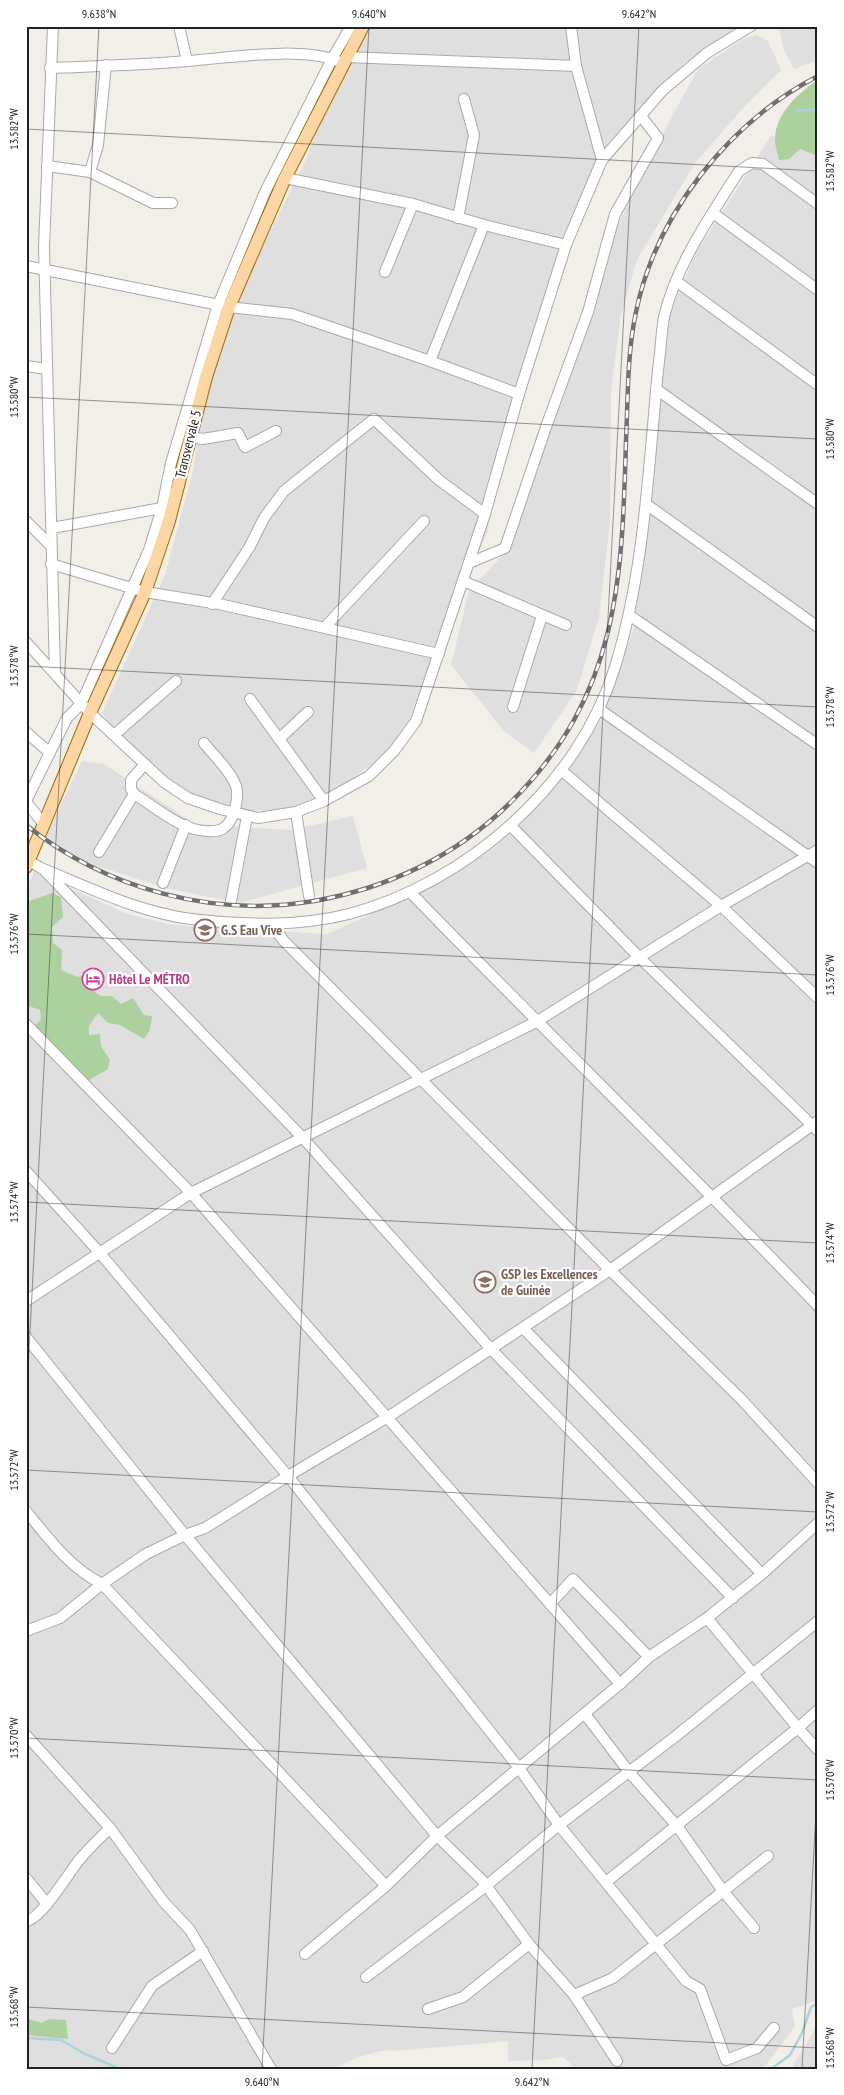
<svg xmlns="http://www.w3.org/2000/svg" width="844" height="2095" viewBox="0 0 844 2095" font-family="'PT Sans Narrow',sans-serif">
<rect width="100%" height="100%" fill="#f2efe9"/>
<!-- residential -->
<g fill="#e0dfdf">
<path d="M 371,26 L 743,26 L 683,64 L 609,142 L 591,175 L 563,238 L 500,439 L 488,531 L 438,640 L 409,720 L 390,752 L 338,788 L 296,810 L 246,811 L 197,801 L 139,765 L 102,713 L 165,575 L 194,467 L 200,406 L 245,283 L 308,155 L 323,112 Z"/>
<path d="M 779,26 L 818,26 L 818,60 L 794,69 L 783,48 Z"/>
<path d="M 757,35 L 768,41 L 781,70 L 745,106 L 695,163 L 637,260 L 621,315 L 611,390 L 610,521 L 599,617 L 577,690 L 534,753 L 504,731 L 451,665 L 469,591 L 500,558 L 521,518 L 551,430 L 591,278 L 672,116 L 699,68 L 745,38 Z"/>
<path d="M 771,136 L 810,144 L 818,144 L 818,2000 L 792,2009 L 795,2026 L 766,2065 L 759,2069 L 576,2069 L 563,2057 L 543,2060 L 508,2061 L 508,2041 L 407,2050 L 381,2051 L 361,2056 L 332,2069 L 26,2069 L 26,890 L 34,872 L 128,914 L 172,925 L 327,934 L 427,889 L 494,848 L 558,780 L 599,723 L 633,630 L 645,549 L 644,522 L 649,423 L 669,316 L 697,251 Z"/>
<path d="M 82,761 L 104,764 L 195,824 L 292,830 L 353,816 L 367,868 L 239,903 L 165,888 L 82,861 L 46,836 Z"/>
<path d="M 818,2024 L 818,2069 L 789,2069 L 792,2067 Z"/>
</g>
<!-- forest -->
<g fill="#add19e">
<path d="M 816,81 L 818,156 L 800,149 L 789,159 L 779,160 C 778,153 774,144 775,137 C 777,112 798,94 816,81 Z"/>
<path d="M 52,893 L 61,897 L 63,917 L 52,927 L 53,943 L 62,950 L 61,970 L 77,977 L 89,974 L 95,992 L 101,996 L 112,996 L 121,1004 L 133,998 L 144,1015 L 152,1016 L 150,1030 L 144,1039 L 120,1025 L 108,1023 L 98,1013 L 89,1026 L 89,1035 L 100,1034 L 101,1046 L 110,1060 L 108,1069 L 89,1080 L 66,1070 L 64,1055 L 34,1026 L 41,1020 L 40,1010 L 26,1005 L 27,902 Z"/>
<path d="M 26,2016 L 29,2019 L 41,2023 L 49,2019 L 66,2020 L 68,2039 L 26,2035 Z"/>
</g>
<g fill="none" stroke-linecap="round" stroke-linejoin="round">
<!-- stream -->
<g stroke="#aad3df" stroke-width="2.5">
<path d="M 797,111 L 818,109"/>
<path d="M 26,2038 L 61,2040 L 83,2053 L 120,2069"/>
<path d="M 771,2069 L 790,2055 L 802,2033 L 811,2007 L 818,2003"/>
</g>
<!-- minor casing -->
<g stroke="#a9a9a9" stroke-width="12">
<g id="minor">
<path d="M 53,26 L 44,247 L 55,673"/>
<path d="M 179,26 L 187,61"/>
<path d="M 571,26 L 576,66 L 602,160"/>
<path d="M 346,57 L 576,66"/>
<path d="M 50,68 C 96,66 142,65 187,61 C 231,58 297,46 338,61"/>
<path d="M 47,166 L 90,172 L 98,145 L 106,65"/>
<path d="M 90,172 L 153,203 L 172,203"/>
<path d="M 285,178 L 413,204 L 484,225 L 566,245"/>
<path d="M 713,213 L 818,290"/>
<path d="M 458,218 L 474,135 L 464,99"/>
<path d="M 26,266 L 229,307 L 292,314 L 430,361 L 519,394"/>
<path d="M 385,272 L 413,204"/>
<path d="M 676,281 L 818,385"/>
<path d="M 430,361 L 484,225"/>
<path d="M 26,366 L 47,369"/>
<path d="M 656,389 L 818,504"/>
<path d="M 190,437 L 203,439 L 238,433 L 245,447 L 276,431"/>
<path d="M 646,504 L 818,627"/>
<path d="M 26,521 L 51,546"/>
<path d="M 52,528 L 167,507"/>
<path d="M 469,563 L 505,548 L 547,424 L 588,312 L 615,214 L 658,138 L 641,116"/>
<path d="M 51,564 L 145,592 L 219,604 L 439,654"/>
<path d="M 463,581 L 566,625"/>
<path d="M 212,604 L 249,548 L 264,518 L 284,491 L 374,419 L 439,480 L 485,514"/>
<path d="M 629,615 L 818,745"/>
<path d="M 325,627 L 424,521"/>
<path d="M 26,642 L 90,713 L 164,782 L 188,798 L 220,809 L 258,818 L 296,812 L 324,801 L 369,776 L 394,751 L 416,721 L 485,514 L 519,394 L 566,245 L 602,160 L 663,90 L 707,53 L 751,26"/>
<path d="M 250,699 L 279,739"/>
<path d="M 513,707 L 542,616"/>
<path d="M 599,709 L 818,863"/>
<path d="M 308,712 L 279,739 L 324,801"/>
<path d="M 26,732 L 50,753"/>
<path d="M 114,735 L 176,681"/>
<path d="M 145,764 L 131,780 L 131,789 L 134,794 C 152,805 173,823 194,829 C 219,835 230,831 236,805 C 237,799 238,791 236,786 C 230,770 214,756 204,743"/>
<path d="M 561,770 L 721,906 L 818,998"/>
<path d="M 26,801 L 67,718 L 81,704 L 149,550 L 162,508 L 171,463 L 218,305 L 265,192 L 332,59 L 351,26"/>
<path d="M 26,802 L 43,823"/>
<path d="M 296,812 L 309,896"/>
<path d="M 511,826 L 639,957 L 818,1131"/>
<path d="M 99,852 L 134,794"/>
<path d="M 29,861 L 41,868 C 90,888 138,912 191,919 C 243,925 297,927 349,914 C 466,883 579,785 615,667 C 639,589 646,506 653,426 C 655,402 657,377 660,353 C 661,341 662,328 664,317 C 677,263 710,217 739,171 L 752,163 L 763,164 L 818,204"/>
<path d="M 45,871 L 303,1138 L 491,1349 L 733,1598"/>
<path d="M 163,883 L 186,825"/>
<path d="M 410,892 C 545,1031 684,1166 818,1306"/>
<path d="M 231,901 L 247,816"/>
<path d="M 272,925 L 283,940 L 610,1270 L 742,1400 L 818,1483"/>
<path d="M 26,1024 L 191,1193 L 620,1684"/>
<path d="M 26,1171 L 99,1252 L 288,1476 L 519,1768 L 559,1825 L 686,1981 L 700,1989 L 726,2060 L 757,2048 L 774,2028"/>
<path d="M 26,1301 L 191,1193 L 536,1022 L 721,906 L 818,850"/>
<path d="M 523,1328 L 762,1574"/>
<path d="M 26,1337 L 185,1535 L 437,1836 L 482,1880 L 529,1944 L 574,1995 L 617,2061"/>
<path d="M 26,1511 C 49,1539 69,1567 102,1584 L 386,1886"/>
<path d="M 550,1604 L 573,1579 L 649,1657"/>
<path d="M 707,1618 L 798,1728 L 818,1750"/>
<path d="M 26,1631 L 60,1618 L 102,1584 L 146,1554 L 185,1535 L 205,1528 L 288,1476 L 388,1417 L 610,1270 L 818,1121"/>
<path d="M 585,1714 L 629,1772 L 677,1826 L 723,1891 L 754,1928"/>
<path d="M 26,1735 L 110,1828 L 163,1901 L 190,1930 L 271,2069"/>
<path d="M 26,1878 L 47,1904"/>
<path d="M 606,1882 L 798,1728 L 818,1710"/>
<path d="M 26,1921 C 41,1920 69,1872 80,1859 C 89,1848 100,1838 110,1828"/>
<path d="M 305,1954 L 386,1886 L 437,1836 L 620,1684 L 649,1657 L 707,1618 L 762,1574 L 818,1523"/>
<path d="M 366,1977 L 486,1886 L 559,1825 L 676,1736 L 818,1621"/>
<path d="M 574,1995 L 613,1978 L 768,1856"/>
<path d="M 428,2009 L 463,1997 L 529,1944"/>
<path d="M 112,2048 L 152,1986 L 203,1951"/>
</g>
</g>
<!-- major casing -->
<g stroke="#a06b00" stroke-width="14">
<path id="major" d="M 26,867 L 90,713 L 145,592 L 169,521 L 206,377 L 229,307 L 285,178 L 363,26"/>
</g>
<!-- minor -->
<use href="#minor" stroke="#fff" stroke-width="10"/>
<!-- major -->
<use href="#major" stroke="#fcd6a4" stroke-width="12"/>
<!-- rail casing -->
<g stroke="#707070" stroke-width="4.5">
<path id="rail" d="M 26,825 C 106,889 213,918 314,901 C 389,888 458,855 512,801 C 618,695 622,583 626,441 C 628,399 627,354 636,312 C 656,214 729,122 818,76"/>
</g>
<!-- rail -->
<use href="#rail" stroke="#fff" stroke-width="2.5" stroke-dasharray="8" stroke-linecap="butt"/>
</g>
<!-- ticks -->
<path fill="none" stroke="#222" stroke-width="1" stroke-opacity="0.45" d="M 26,129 L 818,171M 26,397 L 818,439M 26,666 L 818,707M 26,934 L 818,975M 26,1202 L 818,1243M 26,1407 L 99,26M 26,1470 L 818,1512M 26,1738 L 818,1780M 26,2007 L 818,2048M 262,2069 L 369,26M 532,2069 L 639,26M 802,2069 L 818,1775"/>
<!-- icons -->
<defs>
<g id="school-ring" transform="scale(1.125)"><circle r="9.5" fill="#fff" stroke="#8d6e63" stroke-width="1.5"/><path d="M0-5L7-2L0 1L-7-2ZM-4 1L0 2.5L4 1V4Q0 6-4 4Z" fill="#8d6e63"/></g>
<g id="hotel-ring" transform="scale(1.125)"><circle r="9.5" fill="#fff" stroke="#d1479c" stroke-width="1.5"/><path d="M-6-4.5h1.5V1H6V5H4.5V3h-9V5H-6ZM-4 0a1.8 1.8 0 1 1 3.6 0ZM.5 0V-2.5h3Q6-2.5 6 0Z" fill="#d1479c"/></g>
</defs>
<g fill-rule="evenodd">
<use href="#school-ring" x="205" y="930"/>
<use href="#hotel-ring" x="93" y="979"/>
<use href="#school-ring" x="485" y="1282"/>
</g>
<g text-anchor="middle" stroke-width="4.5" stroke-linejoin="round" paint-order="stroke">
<!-- street labels -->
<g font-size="14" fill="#222" stroke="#fff">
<text transform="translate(188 444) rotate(-76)" y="5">Transvervale 5</text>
</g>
<!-- education labels -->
<g font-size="14" font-weight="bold" fill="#785e54" stroke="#fff" text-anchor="start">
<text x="221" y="935">G.S Eau Vive</text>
<text x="501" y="1279">GSP les Excellences<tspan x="501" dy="16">de Guinée</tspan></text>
</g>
<!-- hotel labels -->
<g font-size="14" font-weight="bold" fill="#b23c85" stroke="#fff" text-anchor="start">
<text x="109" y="984">Hôtel Le MÉTRO</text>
</g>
</g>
<!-- border -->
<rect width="844" height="2095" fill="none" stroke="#ffffff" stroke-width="55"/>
<rect x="28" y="28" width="788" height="2040" fill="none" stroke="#222" stroke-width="2"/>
<g font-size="12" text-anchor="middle" fill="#222">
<text x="99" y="18">9.638°N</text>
<text x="369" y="18">9.640°N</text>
<text x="639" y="18">9.642°N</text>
<text transform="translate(14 129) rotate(-90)" y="4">13.582°W</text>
<text transform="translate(830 171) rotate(-90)" y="4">13.582°W</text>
<text transform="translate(14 397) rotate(-90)" y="4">13.580°W</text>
<text transform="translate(830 439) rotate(-90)" y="4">13.580°W</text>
<text transform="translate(14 666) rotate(-90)" y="4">13.578°W</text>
<text transform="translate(830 707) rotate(-90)" y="4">13.578°W</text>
<text transform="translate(14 934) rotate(-90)" y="4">13.576°W</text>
<text transform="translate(830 975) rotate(-90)" y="4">13.576°W</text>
<text transform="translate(14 1202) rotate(-90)" y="4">13.574°W</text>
<text transform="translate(830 1243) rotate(-90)" y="4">13.574°W</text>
<text transform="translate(14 1470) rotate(-90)" y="4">13.572°W</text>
<text transform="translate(830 1512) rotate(-90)" y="4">13.572°W</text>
<text transform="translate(14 1738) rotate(-90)" y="4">13.570°W</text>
<text transform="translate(830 1780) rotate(-90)" y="4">13.570°W</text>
<text transform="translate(14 2007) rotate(-90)" y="4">13.568°W</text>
<text transform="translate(830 2048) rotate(-90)" y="4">13.568°W</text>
<text x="262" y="2086">9.640°N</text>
<text x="532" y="2086">9.642°N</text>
</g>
</svg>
